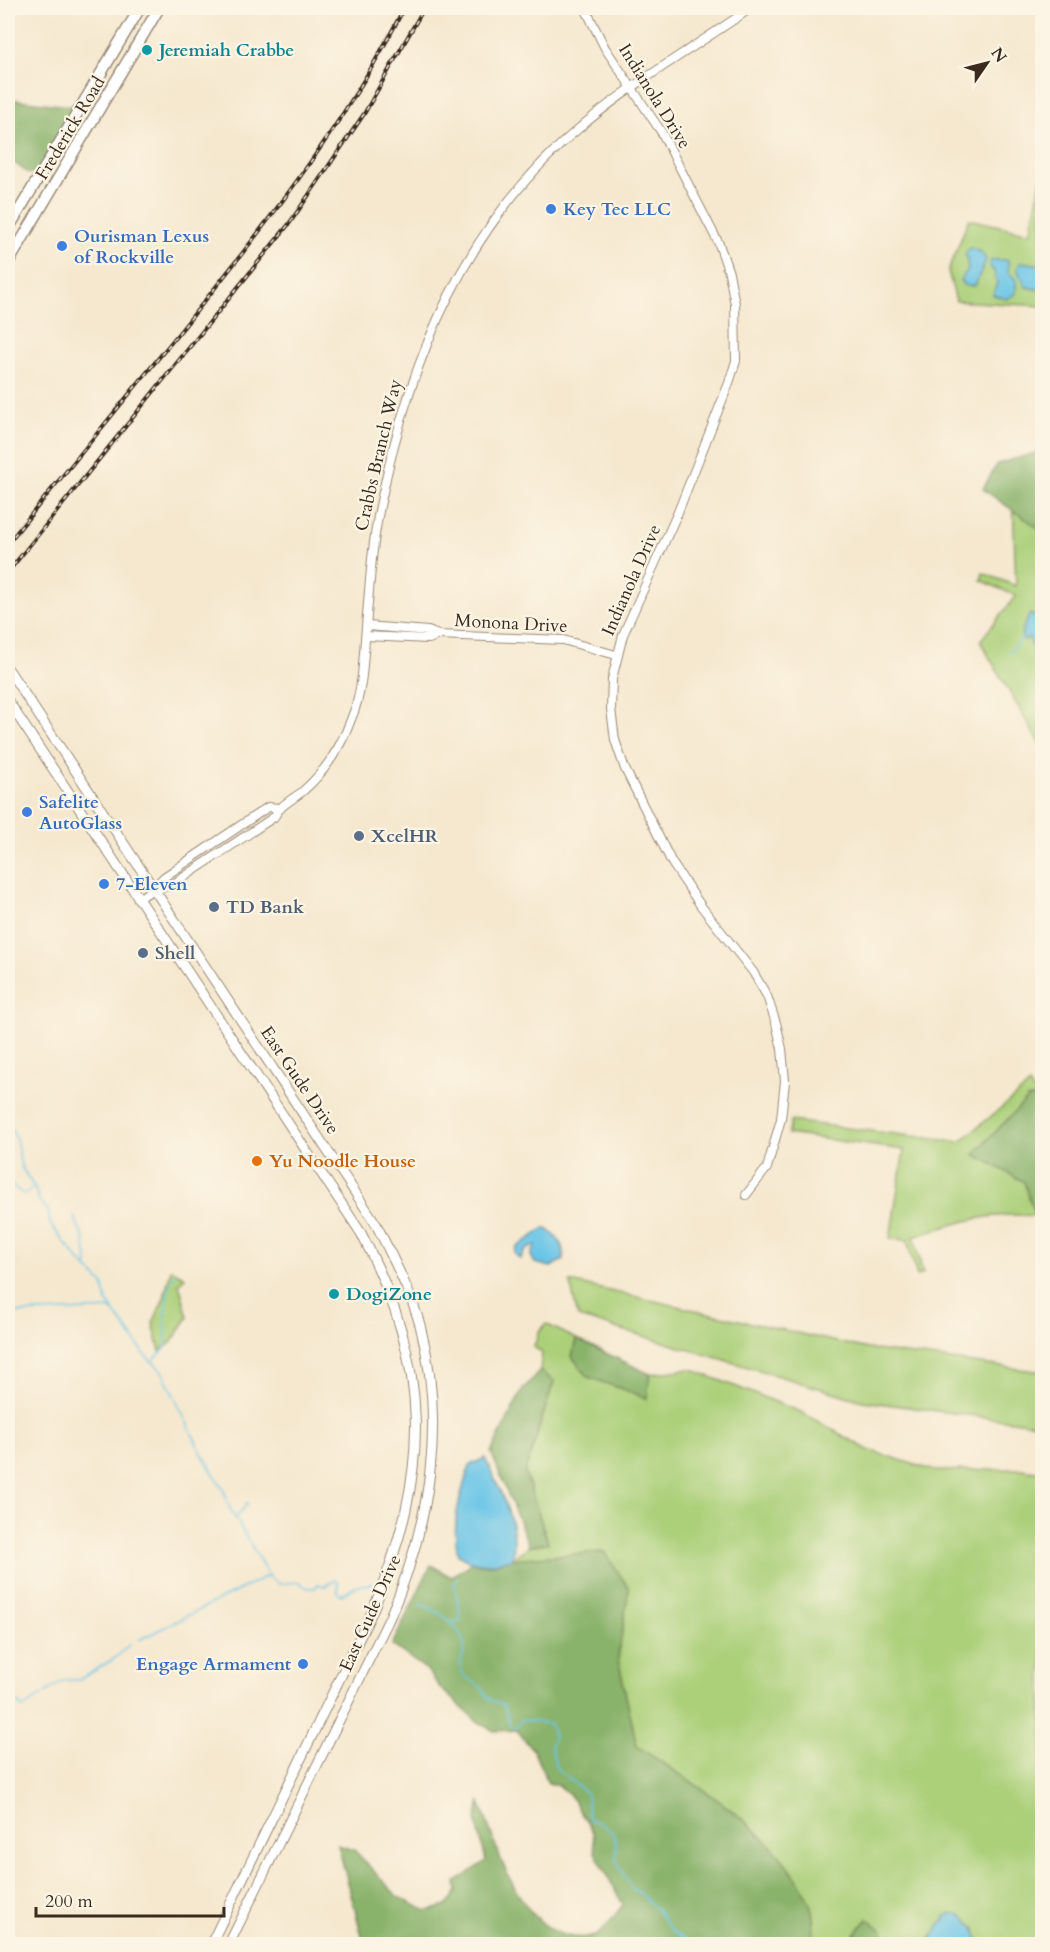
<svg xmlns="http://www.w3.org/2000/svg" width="1050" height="1952" viewBox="0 0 1050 1952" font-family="Cardo,serif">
<rect width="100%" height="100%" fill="#fcf5e5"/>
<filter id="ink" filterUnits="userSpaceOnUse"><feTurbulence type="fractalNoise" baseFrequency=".0167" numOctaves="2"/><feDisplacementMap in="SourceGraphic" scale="12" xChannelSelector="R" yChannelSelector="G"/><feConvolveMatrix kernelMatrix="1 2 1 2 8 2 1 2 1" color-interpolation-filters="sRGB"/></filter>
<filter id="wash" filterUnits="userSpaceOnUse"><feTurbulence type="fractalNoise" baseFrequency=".008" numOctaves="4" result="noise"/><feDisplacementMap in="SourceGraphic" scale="24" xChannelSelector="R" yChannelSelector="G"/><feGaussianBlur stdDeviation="1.35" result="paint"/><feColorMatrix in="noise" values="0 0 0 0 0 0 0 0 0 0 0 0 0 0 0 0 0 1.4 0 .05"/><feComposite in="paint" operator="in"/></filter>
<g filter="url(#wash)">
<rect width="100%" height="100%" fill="#f5e8cf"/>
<!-- green -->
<g fill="#acd07a" stroke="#747d4c" stroke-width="1.5">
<path d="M 1042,177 L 1042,306 L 956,301 L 948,271 L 969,219 L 1030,233 Z"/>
<path d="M 1042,452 L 1042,748 L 980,641 L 1016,596 L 981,580 L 983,573 L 1016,586 L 1012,472 Z"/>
<path d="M 1029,1085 L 1042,1102 L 1042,1217 C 996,1210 957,1222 914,1237 L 923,1274 L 917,1276 L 907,1240 L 890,1239 L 904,1150 L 788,1134 L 791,1121 L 960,1142 Z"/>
<path d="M 171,1269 L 185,1277 L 179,1284 L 188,1317 L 171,1343 L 160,1351 L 153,1323 L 164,1298 Z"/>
<path d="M 570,1282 L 868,1349 L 1042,1372 L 1042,1425 L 863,1401 L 578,1317 Z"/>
<path d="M 546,1324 L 576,1339 L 572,1357 L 647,1398 L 650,1374 L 691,1369 L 801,1412 L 868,1450 L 935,1471 L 1022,1469 L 1042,1472 L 1042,1944 L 978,1944 L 976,1929 L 958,1915 L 931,1936 L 928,1944 L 883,1944 L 883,1931 L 868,1919 L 846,1944 L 814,1944 C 813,1932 815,1915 810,1904 C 779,1831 699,1788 637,1746 L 618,1660 L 619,1637 L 604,1552 L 511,1559 L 529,1546 L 548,1542 L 525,1472 L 554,1381 L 540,1371 L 542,1353 L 534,1347 L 539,1332 Z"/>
</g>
<!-- forest -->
<g fill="#89b26a" stroke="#626e44" stroke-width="1.5">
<path d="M 8,99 L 79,107 L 39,170 L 29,174 L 8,158 Z"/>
<path d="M 1042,451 L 1042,536 L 1038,528 L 983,489 L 997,464 Z"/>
<path d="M 1042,1097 L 1042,1219 L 1036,1220 L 1024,1182 L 974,1154 L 1028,1098 Z"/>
<path d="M 576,1339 L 650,1374 L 647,1398 L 588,1377 L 572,1357 Z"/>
<path d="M 540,1371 L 554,1381 L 525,1472 L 548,1543 L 529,1546 L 491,1452 L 523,1389 Z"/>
<path d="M 604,1552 L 629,1588 L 618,1659 L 637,1746 C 699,1788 779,1831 810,1904 C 815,1915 813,1932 814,1944 L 364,1944 L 338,1845 L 354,1850 L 398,1897 L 427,1911 L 447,1906 L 457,1891 L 456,1882 L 486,1861 L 476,1820 L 480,1802 C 496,1845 523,1952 595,1936 C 606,1930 615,1914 623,1905 L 595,1852 L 593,1832 L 571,1797 L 559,1785 L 548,1783 L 533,1750 L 517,1730 L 494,1731 L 477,1721 L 441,1689 L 427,1670 L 392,1645 L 431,1565 L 451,1577 L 472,1563 L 490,1565 L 511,1559 Z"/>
<path d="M 868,1919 L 883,1931 L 883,1944 L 846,1944 Z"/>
</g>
<!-- water -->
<g fill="#69c5e7" stroke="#527882" stroke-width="1.5">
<path d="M 970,248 L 981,252 L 986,259 L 975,286 L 966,286 L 960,280 L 968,270 L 966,253 Z"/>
<path d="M 991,260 L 1008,260 L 1008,272 L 1016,280 L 1016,293 L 1007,299 L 993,295 L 997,283 L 994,271 L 990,267 Z"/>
<path d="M 1021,262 L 1042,265 L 1042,290 L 1026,287 L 1017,269 Z"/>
<path d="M 1030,614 L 1036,617 L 1042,667 L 1037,663 L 1029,637 L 1025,640 L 1022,638 L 1022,631 Z"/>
<path d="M 545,1228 C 555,1233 567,1248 563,1260 L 551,1267 L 535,1263 L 531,1256 L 536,1245 L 526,1250 L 520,1259 L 515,1254 L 516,1248 Z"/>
<path d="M 485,1458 C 497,1484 523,1532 511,1559 C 490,1566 477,1566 458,1555 C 451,1522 460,1496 470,1465 Z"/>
<path d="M 952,1914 C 968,1915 978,1929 978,1944 L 928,1944 L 947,1915 Z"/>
</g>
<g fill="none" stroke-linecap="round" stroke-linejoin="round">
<!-- stream -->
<g stroke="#69c5e7" stroke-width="1.5">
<path d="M 985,264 L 991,265"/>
<path d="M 1016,280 L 1021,277"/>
<path d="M 1009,654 L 1022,638"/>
<path d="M 8,1104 L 8,1121"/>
<path d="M 8,1124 L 16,1138 L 21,1166 L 35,1189 L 39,1201 L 48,1210 L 50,1224 L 77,1258 L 103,1284 L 107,1302 L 146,1356 L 162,1371 L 200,1450 L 224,1491 L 229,1507 L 270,1578 L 279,1584 L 299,1582 L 307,1588 L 315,1588 L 318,1584 L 325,1586 L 335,1580 L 338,1582 L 338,1593 L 341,1595 L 359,1585 L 376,1584"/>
<path d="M 8,1183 L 25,1195 L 31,1189 L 35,1189"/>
<path d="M 74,1216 L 84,1239 L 88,1266"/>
<path d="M 17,1313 L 114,1309"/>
<path d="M 8,1317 L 10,1316"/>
<path d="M 153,1361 L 167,1346 C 165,1325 164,1288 176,1272"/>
<path d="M 237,1516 L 248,1503"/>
<path d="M 419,1604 C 441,1611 458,1623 465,1647 L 460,1665 L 463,1675 L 481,1687 L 489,1699 L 504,1705 L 510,1726 L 515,1728 L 522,1720 L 550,1724 L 554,1737 L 551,1744 L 556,1768 L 587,1794 L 588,1819 L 603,1824 L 613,1834 L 617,1847 L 616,1860 L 631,1888 L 640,1893 L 657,1910 L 671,1930 L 693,1944"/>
<path d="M 452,1622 L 459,1621 L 461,1616 L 454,1584 L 458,1578"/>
<path d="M 139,1640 L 267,1576"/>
<path d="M 8,1694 L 23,1708 L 64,1680 L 79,1680 L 115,1658 L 130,1644"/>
</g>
</g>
</g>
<g filter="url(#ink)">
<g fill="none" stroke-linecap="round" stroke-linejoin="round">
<!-- tertiary casing -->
<g stroke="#988976" stroke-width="10">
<g id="tertiary">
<path d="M 585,8 L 605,48 L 662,133 L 719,244 L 729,273 L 735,304 L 736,361 L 729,383 L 678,512 L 623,635 L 612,679 L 611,709 L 615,740 L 625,769 L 672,863 L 701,906 L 753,972 L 767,996 L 776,1023 L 782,1049 L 785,1081 L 781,1119 L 767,1168 L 746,1195"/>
<path d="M 367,626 L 428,631 L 438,635 L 563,640 L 616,655"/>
<path d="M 366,636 L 429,639 L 438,635"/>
<path d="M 152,890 L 172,885 L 274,817 C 281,804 292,800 303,791 C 326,771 342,745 352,717 C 362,693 363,666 365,639 C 369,595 371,550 380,506 C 410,358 465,222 584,124 C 636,81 696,46 751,8"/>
<path d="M 138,899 L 152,890 L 164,877 L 268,807 L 279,808"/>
</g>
</g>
<!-- secondary casing -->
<g stroke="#988976" stroke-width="11">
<g id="secondary">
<path d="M 8,669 L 376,1224 C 392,1257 410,1290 420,1325 C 446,1424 430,1526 389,1619 L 229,1944"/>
<path d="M 8,701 L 361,1233 C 432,1369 431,1470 373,1610 L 211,1944"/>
</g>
</g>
<!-- primary casing -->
<g stroke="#988976" stroke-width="13">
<g id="primary">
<path d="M 8,229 L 140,8"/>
<path d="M 8,263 L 159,8"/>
</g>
</g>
<!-- tertiary -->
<use href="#tertiary" stroke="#fff" stroke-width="8"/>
<!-- secondary -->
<use href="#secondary" stroke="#fff" stroke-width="9"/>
<!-- primary -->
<use href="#primary" stroke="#fff" stroke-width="10"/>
<!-- rail casing -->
<g stroke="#3b2a1e" stroke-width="4">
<g id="rail">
<path d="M 8,543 C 63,475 119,407 174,339 C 259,234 343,129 404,8"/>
<path d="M 8,572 L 289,224 L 364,114 L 424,8"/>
</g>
</g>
<!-- rail -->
<use href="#rail" stroke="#fcf5e5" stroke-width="1.5" stroke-dasharray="4.5" stroke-linecap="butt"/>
</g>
</g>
<!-- markers -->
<g fill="#0f9aa8" stroke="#fcf5e5" stroke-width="2">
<circle cx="147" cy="50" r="6"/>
<circle cx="334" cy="1294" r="6"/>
</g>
<g fill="#3f7fe0" stroke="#fcf5e5" stroke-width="2">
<circle cx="551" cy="209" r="6"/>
<circle cx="62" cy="246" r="6"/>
<circle cx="27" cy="812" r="6"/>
<circle cx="104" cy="884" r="6"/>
<circle cx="303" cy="1664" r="6"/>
</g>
<g fill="#5c6f8a" stroke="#fcf5e5" stroke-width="2">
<circle cx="359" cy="836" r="6"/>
<circle cx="214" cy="907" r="6"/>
<circle cx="143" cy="953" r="6"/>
</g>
<circle fill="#e8710a" stroke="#fcf5e5" stroke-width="2" cx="257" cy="1161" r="6"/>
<g text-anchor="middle" stroke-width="4.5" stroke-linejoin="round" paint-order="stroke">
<!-- culture labels -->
<g font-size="18" font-weight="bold" fill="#0d838f" stroke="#fcf5e5" text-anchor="start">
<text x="159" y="56">Jeremiah Crabbe</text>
<text x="346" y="1300">DogiZone</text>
</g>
<!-- street labels -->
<g font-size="18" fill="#3b2a1e" stroke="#fcf5e5">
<text transform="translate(655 96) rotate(58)" y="6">Indianola Drive</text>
<text transform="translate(70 128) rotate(-59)" y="6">Frederick Road</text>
<text transform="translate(378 455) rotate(-77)" y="6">Crabbs Branch Way</text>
<text transform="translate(631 580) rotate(-66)" y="6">Indianola Drive</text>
<text transform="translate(511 623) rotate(3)" y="6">Monona Drive</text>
<text transform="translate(300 1080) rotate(56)" y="6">East Gude Drive</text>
<text transform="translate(370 1613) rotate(-66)" y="6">East Gude Drive</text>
</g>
<!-- shop labels -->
<g font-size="18" font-weight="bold" fill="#366cbe" stroke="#fcf5e5" text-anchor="start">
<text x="563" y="215">Key Tec LLC</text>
<text x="74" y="242">Ourisman Lexus<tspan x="74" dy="21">of Rockville</tspan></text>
<text x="39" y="808">Safelite<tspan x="39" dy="21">AutoGlass</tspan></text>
<text x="116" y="890">7-Eleven</text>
<text x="291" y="1670" text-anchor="end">Engage Armament</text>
</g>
<!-- service labels -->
<g font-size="18" font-weight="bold" fill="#4e5e75" stroke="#fcf5e5" text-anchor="start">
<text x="371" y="842">XcelHR</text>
<text x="226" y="913">TD Bank</text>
<text x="155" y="959">Shell</text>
</g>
<!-- food labels -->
<g font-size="18" font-weight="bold" fill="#c56008" stroke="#fcf5e5" text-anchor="start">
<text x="269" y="1167">Yu Noodle House</text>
</g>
</g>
<!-- margin -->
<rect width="1050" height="1952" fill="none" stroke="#fcf5e5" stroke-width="30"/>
<!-- north arrow -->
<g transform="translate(987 63) rotate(55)" stroke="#fcf5e5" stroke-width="4.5" paint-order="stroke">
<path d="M0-4.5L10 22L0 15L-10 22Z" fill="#3b2a1e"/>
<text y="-9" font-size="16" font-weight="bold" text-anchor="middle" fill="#3b2a1e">N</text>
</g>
<!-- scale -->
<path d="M36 1907v9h188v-9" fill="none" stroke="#3b2a1e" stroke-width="3"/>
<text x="45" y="1907" font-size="18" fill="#3b2a1e" stroke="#fcf5e5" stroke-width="4.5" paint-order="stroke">200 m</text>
</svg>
